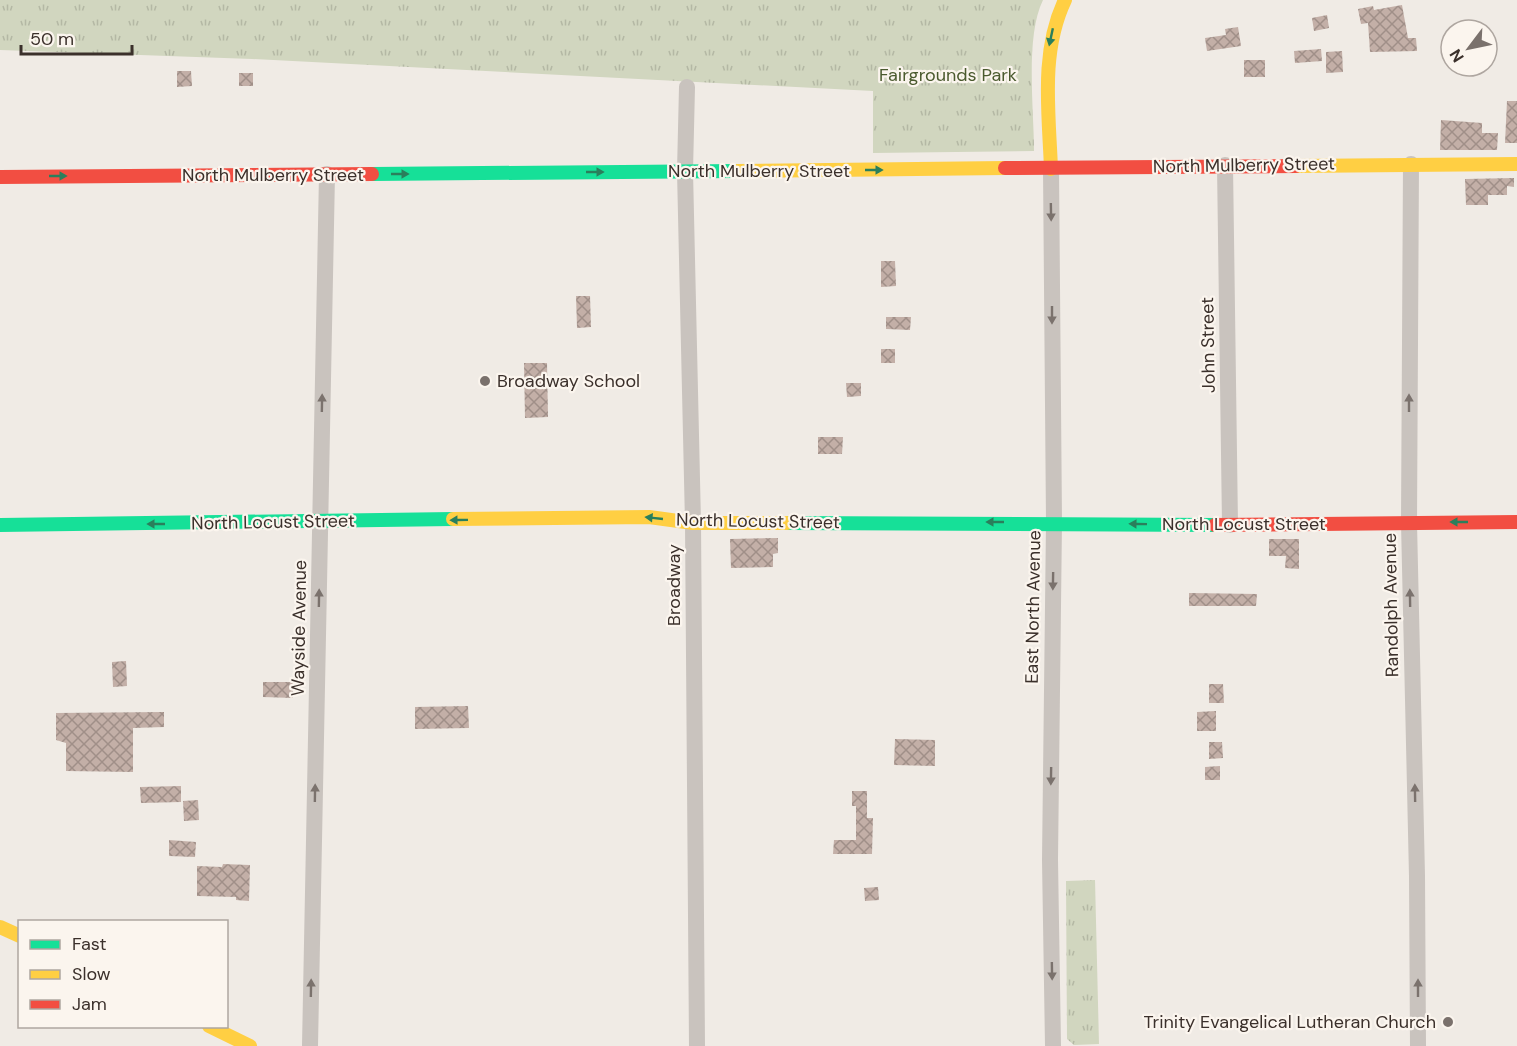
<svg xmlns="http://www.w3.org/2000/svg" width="1517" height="1046" viewBox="0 0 1517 1046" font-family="'DM Sans',sans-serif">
<defs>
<pattern id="park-tufts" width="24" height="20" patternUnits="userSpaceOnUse" patternTransform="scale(1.5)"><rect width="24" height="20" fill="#d1d6bf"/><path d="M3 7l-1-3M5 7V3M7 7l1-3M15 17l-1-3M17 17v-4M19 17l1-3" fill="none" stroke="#b4b8a4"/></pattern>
<pattern id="building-cross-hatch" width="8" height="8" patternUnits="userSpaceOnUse" patternTransform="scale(1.5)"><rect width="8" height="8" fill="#c3afa7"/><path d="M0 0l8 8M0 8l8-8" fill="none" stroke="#a08f88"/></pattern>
</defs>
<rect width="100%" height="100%" fill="#f0ebe5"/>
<!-- park -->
<g fill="url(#park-tufts)">
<path d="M 0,0 L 1043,0 C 1025,36 1034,110 1034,151 L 873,153 L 873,91 L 252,59 L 0,50 Z"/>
<path d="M 1095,880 L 1099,1044 L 1074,1045 L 1067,1039 L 1066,881 Z"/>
</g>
<!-- building -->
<g fill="url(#building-cross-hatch)">
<path d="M 1402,5 L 1408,38 L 1416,38 L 1417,51 L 1370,52 L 1368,23 L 1361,24 L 1358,9 L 1373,6 L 1374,10 Z"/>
<path d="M 1327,15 L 1329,28 L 1314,31 L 1312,18 Z"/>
<path d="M 1238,27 L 1241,46 L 1207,51 L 1205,38 L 1226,35 L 1225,29 Z"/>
<path d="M 1321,49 L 1322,61 L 1295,63 L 1294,51 Z"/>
<path d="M 1342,51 L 1343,72 L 1326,73 L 1326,52 Z"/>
<rect x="1244" y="60" width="21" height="17"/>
<path d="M 177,71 L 191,71 L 192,86 L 177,87 Z"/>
<rect x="239" y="73" width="14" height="13"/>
<path d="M 1507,101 L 1517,101 L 1517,143 L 1505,143 Z"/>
<path d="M 1441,120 L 1482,123 L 1482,133 L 1498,133 L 1497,150 L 1440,150 Z"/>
<path d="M 1514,178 L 1514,187 L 1507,186 L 1507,195 L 1488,195 L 1488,205 L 1466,205 L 1465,179 Z"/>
<path d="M 881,261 L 895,261 L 896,286 L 881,287 Z"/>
<path d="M 576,296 L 590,296 L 591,327 L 577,328 Z"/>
<path d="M 886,317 L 911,317 L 910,330 L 886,329 Z"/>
<rect x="881" y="349" width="14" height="14"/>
<path d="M 524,363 L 547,363 L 548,417 L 525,418 Z"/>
<path d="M 846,383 L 861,383 L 861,396 L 847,397 Z"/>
<path d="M 818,437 L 843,437 L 842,454 L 818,454 Z"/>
<path d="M 778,538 L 778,553 L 773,554 L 773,567 L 731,568 L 730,539 Z"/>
<path d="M 1269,539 L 1299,539 L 1299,569 L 1285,568 L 1286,556 L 1269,556 Z"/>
<path d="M 1189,593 L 1257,594 L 1256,606 L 1189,606 Z"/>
<path d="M 126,661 L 127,686 L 113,687 L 112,662 Z"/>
<path d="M 263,682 L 293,682 L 293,698 L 263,697 Z"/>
<path d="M 1209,684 L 1223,684 L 1224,703 L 1209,703 Z"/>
<path d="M 468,706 L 469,728 L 415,729 L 415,707 Z"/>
<path d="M 1216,711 L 1216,731 L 1197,731 L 1197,712 Z"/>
<path d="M 164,712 L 164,727 L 133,728 L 133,772 L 66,771 L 66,743 L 56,740 L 56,713 Z"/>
<path d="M 895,739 L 935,740 L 935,766 L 894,765 Z"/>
<path d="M 1209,742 L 1222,742 L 1223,758 L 1209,759 Z"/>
<path d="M 1220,766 L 1220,780 L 1205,780 L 1205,767 Z"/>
<path d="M 181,786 L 181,802 L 141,803 L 140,787 Z"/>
<path d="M 852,791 L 867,791 L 867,818 L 873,818 L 872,854 L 833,854 L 834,840 L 856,840 L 856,806 L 852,806 Z"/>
<path d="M 198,800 L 199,820 L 184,821 L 183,801 Z"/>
<path d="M 169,840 L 196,842 L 195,857 L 169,856 Z"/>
<path d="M 223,864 L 250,865 L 249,901 L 236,900 L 236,897 L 197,896 L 197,866 L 222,867 Z"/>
<path d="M 878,887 L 879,900 L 865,901 L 864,888 Z"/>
</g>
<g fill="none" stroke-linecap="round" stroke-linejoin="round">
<!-- street -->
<g stroke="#c9c3be" stroke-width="16">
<path d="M 687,87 L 685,171 L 693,523 L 697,1046"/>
<path d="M 1411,164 L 1409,523 L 1417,876 L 1418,1046"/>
<path d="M 1225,165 L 1230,525"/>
<path d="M 1051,169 L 1054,522 L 1050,860 L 1053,1046"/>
<path d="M 310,1046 L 327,174"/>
</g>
<!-- fast -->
<g stroke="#16e098" stroke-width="14">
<path d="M 372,174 L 737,171"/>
<path d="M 787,523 L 1215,525"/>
<path d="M 0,525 L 453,519"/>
</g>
<!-- slow -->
<g stroke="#ffcf43" stroke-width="14">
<path d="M 1296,166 L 1517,164"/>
<path d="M 1051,169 C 1049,113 1040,52 1065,0"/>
<path d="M 737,171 L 1005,168"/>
<path d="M 453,519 L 649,517 L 693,523 L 787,523"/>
<path d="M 0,927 L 20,936"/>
<path d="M 209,1026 L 250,1046"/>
</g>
<!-- jam -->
<g stroke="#f24e42" stroke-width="14">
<path d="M 1005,168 L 1296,166"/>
<path d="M 0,177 L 372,174"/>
<path d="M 1215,525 L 1517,522"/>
</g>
</g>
<!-- one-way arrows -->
<defs><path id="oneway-solid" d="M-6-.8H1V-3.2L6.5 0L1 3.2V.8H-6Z" transform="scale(1.5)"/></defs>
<g fill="#2a7f5c">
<use href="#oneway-solid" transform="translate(1051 37) rotate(102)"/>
<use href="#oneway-solid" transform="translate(874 170)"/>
<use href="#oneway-solid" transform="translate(595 172)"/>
<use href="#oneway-solid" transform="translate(400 174)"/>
<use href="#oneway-solid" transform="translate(58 176)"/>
<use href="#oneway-solid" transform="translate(654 518) rotate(-174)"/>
<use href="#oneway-solid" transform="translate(459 520) rotate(179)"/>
<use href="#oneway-solid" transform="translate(995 522) rotate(180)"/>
<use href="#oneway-solid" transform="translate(1459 522) rotate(180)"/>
<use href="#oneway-solid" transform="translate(156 524) rotate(180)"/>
<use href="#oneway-solid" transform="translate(1138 524) rotate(-179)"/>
</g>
<g fill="#7b726d">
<use href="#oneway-solid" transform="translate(1051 212) rotate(89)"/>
<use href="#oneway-solid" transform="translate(1052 315) rotate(90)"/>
<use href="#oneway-solid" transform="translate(322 403) rotate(-89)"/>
<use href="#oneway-solid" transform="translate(1409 403) rotate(-90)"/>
<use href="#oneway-solid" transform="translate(1053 581) rotate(91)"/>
<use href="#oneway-solid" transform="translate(319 598) rotate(-89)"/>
<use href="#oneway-solid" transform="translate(1410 598) rotate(-91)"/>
<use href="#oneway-solid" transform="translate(1051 776) rotate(91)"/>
<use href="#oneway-solid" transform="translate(315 793) rotate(-89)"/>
<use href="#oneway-solid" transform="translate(1415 793) rotate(-91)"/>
<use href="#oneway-solid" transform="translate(1052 971) rotate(89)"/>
<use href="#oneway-solid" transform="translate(311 988) rotate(-89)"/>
<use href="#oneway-solid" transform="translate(1418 988) rotate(-90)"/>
</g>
<!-- markers -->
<g fill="#7a716c" stroke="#fbf5ee" stroke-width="2">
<circle cx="485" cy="381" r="6"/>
<circle cx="1448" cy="1022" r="6"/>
</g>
<g text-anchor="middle" stroke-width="4.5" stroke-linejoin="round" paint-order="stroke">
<!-- park labels -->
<g font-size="18" fill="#4a5a2e" stroke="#fbf5ee">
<text x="948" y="81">Fairgrounds Park</text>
</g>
<!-- street labels -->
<g font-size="18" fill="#3b302b" stroke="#fbf5ee">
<text transform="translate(1244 165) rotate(-1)" y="6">North Mulberry Street</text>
<text x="759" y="177">North Mulberry Street</text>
<text x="273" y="181">North Mulberry Street</text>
<text transform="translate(1208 345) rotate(-91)" y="6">John Street</text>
<text transform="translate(758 521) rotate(1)" y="6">North Locust Street</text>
<text transform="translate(273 522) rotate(-1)" y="6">North Locust Street</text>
<text x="1244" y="530">North Locust Street</text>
<text transform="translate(674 585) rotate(-90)" y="6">Broadway</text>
<text transform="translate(1391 605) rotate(-91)" y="6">Randolph Avenue</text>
<text transform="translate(1033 607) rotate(-89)" y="6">East North Avenue</text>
<text transform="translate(299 628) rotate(-89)" y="6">Wayside Avenue</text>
</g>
<!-- poi labels -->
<g font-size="18" fill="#3b302b" stroke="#fbf5ee" text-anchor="start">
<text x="497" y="387">Broadway School</text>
<text x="1436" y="1028" text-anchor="end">Trinity Evangelical Lutheran Church</text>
</g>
</g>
<!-- legend -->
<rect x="18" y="920" width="210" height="108" fill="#fbf5ee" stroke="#aea6a0" stroke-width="1.5"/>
<rect x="30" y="940" width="30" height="9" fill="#16e098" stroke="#aea6a0" stroke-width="1.5"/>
<text x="72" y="950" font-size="18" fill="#3b302b">Fast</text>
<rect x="30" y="970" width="30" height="9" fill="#ffcf43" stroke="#aea6a0" stroke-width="1.5"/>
<text x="72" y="980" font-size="18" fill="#3b302b">Slow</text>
<rect x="30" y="1000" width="30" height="9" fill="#f24e42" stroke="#aea6a0" stroke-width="1.5"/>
<text x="72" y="1010" font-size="18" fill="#3b302b">Jam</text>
<!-- north arrow -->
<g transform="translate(1469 48) rotate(238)"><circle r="28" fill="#fbf5ee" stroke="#aea6a0" stroke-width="1.5"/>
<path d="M0-4.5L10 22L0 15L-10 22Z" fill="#7a716c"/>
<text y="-9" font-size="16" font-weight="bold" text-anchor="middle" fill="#3b302b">N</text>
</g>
<!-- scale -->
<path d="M21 45v9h111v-9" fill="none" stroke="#3b302b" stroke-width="3"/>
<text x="30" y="45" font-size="18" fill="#3b302b" stroke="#fbf5ee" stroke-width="4.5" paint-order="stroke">50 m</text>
</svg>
